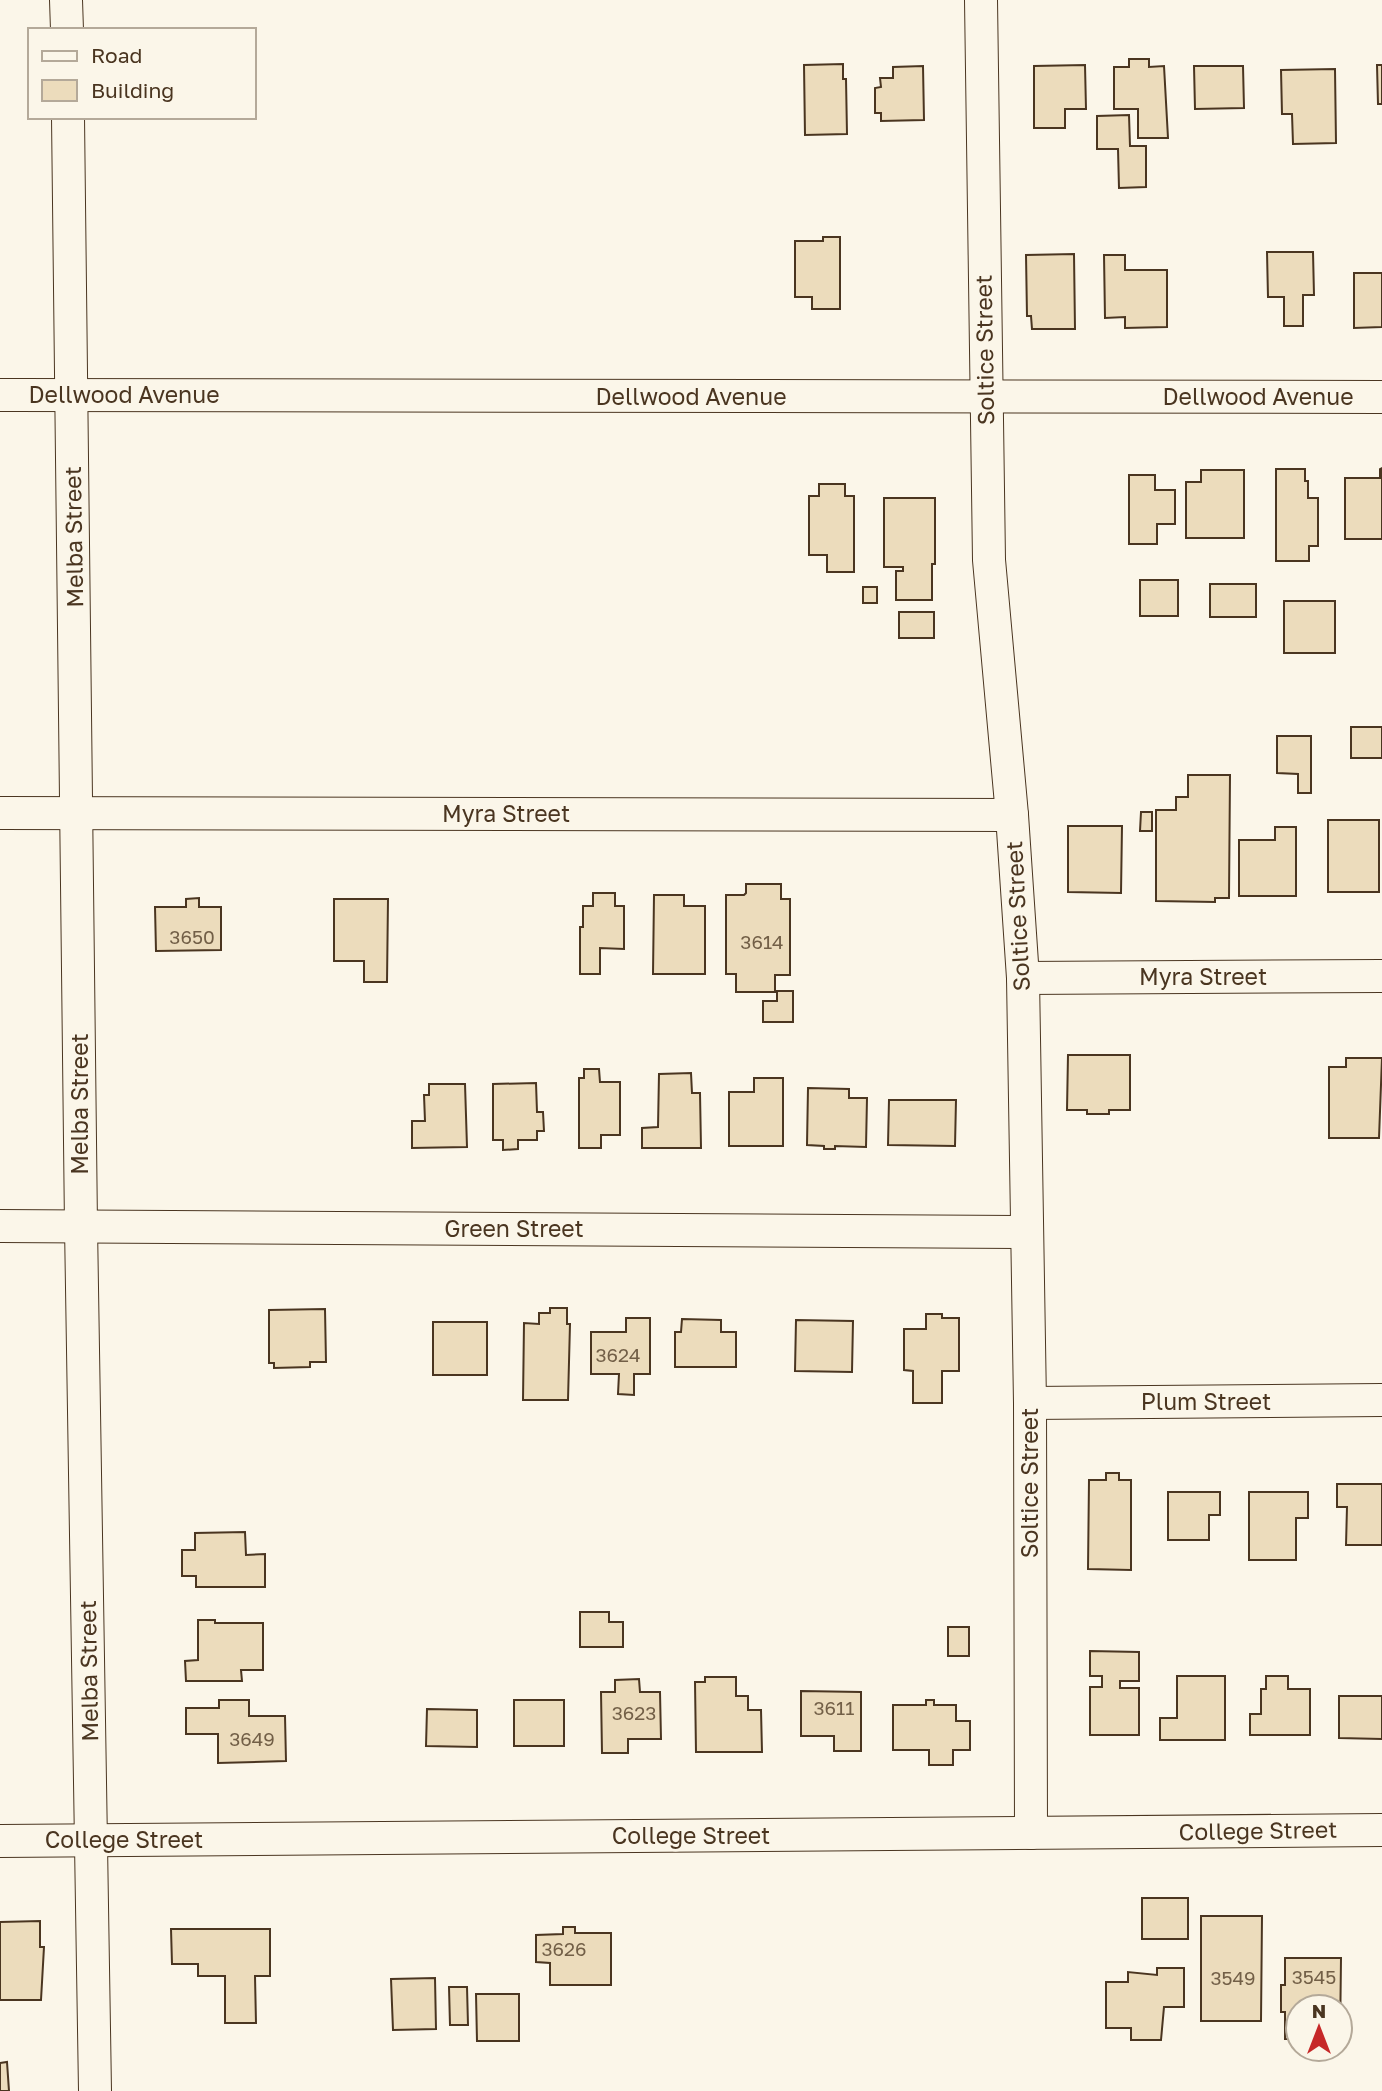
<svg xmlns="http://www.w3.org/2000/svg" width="1382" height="2091" viewBox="0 0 1382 2091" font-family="'Golos Text',sans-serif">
<rect width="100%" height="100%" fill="#fbf6e9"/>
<!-- building -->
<g fill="#ecdcbc" stroke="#4a3520" stroke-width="2">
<path d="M 1129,59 L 1149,59 L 1149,67 L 1164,66 L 1168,138 L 1138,138 L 1138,109 L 1114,109 L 1114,67 L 1129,67 Z"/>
<path d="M 843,64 L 843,79 L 846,79 L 847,134 L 805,135 L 804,65 Z"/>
<path d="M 1085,65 L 1086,109 L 1065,109 L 1065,128 L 1034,128 L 1034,66 Z"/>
<path d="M 1377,65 L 1382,65 L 1382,104 L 1378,104 Z"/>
<path d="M 923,66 L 924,120 L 881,121 L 881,113 L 875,113 L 875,88 L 881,87 L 880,78 L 893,78 L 893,67 Z"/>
<path d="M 1194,66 L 1243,66 L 1244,108 L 1195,109 Z"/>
<path d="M 1335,69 L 1336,143 L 1293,144 L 1292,114 L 1282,114 L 1281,70 Z"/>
<path d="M 1129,115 L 1130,146 L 1146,146 L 1146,187 L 1119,188 L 1118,149 L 1097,149 L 1097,116 Z"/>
<path d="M 823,237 L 840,237 L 840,309 L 812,309 L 812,297 L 795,297 L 795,241 L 823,241 Z"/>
<path d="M 1267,252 L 1313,252 L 1314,295 L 1303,295 L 1303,326 L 1284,326 L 1284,297 L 1268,297 Z"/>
<path d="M 1074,254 L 1075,329 L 1032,329 L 1031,316 L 1027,316 L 1026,255 Z"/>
<path d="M 1104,255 L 1125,255 L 1125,270 L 1167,270 L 1167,327 L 1125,328 L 1125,317 L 1105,318 Z"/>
<path d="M 1354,273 L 1382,273 L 1382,327 L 1354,328 Z"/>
<path d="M 1382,468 L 1382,539 L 1345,539 L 1345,478 L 1380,478 L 1380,469 Z"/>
<path d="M 1276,469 L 1305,469 L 1305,481 L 1308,481 L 1308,498 L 1318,498 L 1318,546 L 1309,546 L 1309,561 L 1276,561 Z"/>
<path d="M 1201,470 L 1244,470 L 1244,538 L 1186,538 L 1186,482 L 1201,482 Z"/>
<path d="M 1129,475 L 1155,475 L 1155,490 L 1175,490 L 1175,524 L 1157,524 L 1157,544 L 1129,544 Z"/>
<path d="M 819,484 L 845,484 L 845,496 L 854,496 L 854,572 L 827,572 L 827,555 L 809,555 L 809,496 L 819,496 Z"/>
<path d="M 884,498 L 935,498 L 935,564 L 932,564 L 932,600 L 896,600 L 896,571 L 903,571 L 903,567 L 884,567 Z"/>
<rect x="1140" y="580" width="38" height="36"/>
<rect x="1210" y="584" width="46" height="33"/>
<rect x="863" y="587" width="14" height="16"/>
<rect x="1284" y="601" width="51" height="52"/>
<rect x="899" y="612" width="35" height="26"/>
<rect x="1351" y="727" width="31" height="31"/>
<path d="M 1277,736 L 1311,736 L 1311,793 L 1298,793 L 1298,774 L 1277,773 Z"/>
<path d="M 1188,775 L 1230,775 L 1229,898 L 1215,898 L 1215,902 L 1156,901 L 1156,810 L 1176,810 L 1176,797 L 1188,797 Z"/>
<path d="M 1141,812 L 1152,812 L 1152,831 L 1140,831 Z"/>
<rect x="1328" y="820" width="51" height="72"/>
<path d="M 1068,826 L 1122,826 L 1121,893 L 1068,892 Z"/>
<path d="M 1275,827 L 1296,827 L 1296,896 L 1239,896 L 1239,840 L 1275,840 Z"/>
<path d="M 746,884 L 781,884 L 781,899 L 790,899 L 790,975 L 775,975 L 775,992 L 736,992 L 736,974 L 726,974 L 726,895 L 744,895 L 746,893 Z"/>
<path d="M 593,893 L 615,893 L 615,906 L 624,906 L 624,949 L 600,948 L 600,974 L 580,974 L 580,927 L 583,927 L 583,906 L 593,906 Z"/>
<path d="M 654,895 L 684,895 L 684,906 L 705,906 L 705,974 L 653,974 Z"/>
<path d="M 199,898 L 199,907 L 221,907 L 221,950 L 156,951 L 155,907 L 186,907 L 186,899 Z"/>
<path d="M 334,899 L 388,899 L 387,982 L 364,982 L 364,961 L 334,961 Z"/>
<path d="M 777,991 L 793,991 L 793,1022 L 763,1022 L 763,1001 L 777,1001 Z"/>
<path d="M 1068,1055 L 1130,1055 L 1130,1110 L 1109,1110 L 1109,1114 L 1087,1114 L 1087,1110 L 1067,1110 Z"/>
<path d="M 1346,1058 L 1382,1058 L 1379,1138 L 1329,1138 L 1329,1067 L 1346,1067 Z"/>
<path d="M 584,1069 L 599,1069 L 600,1082 L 620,1082 L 620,1135 L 601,1135 L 601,1148 L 579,1148 L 579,1078 L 584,1078 Z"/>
<path d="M 691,1073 L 692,1093 L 700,1093 L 701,1148 L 642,1148 L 642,1128 L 658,1127 L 659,1074 Z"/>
<path d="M 754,1078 L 783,1078 L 783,1146 L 729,1146 L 729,1092 L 754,1092 Z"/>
<path d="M 536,1083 L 537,1112 L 543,1112 L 544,1131 L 537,1131 L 537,1140 L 518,1140 L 518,1149 L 503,1150 L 503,1140 L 493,1140 L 493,1084 Z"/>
<path d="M 429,1084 L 465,1084 L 467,1147 L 412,1148 L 412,1121 L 425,1121 L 424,1095 L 429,1095 Z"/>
<path d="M 808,1088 L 849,1089 L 849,1098 L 867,1098 L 866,1147 L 835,1146 L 835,1149 L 824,1149 L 824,1146 L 807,1145 Z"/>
<path d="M 889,1100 L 956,1100 L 955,1146 L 888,1145 Z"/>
<path d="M 550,1308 L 567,1308 L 567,1324 L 570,1324 L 568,1400 L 523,1400 L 524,1323 L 539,1324 L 539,1313 L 550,1313 Z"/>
<path d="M 325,1309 L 326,1362 L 310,1362 L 310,1367 L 274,1368 L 274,1363 L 269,1363 L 269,1310 Z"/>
<path d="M 926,1314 L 942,1314 L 942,1318 L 959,1318 L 959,1371 L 942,1371 L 942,1403 L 913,1403 L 913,1371 L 904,1370 L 904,1329 L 926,1329 Z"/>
<path d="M 626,1318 L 650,1318 L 650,1374 L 634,1374 L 634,1395 L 618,1394 L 619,1374 L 591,1374 L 591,1332 L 626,1332 Z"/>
<path d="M 682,1319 L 721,1320 L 721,1332 L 736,1332 L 736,1367 L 675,1367 L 675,1332 L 681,1332 Z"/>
<path d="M 796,1320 L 853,1321 L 852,1372 L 795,1371 Z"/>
<rect x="433" y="1322" width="54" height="53"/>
<path d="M 1106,1473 L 1119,1473 L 1119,1480 L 1131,1480 L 1131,1570 L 1088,1569 L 1089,1480 L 1106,1480 Z"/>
<path d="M 1337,1484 L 1382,1484 L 1382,1545 L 1346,1545 L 1347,1507 L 1337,1507 Z"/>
<path d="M 1168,1492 L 1220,1492 L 1220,1515 L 1209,1515 L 1209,1540 L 1168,1540 Z"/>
<path d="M 1249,1492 L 1308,1492 L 1308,1518 L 1296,1518 L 1296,1560 L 1249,1560 Z"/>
<path d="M 245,1532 L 246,1555 L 265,1554 L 265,1587 L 196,1587 L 196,1576 L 182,1576 L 182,1550 L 195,1550 L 195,1533 Z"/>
<path d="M 580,1612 L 609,1612 L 609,1622 L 623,1622 L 623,1647 L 580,1647 Z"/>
<path d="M 198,1620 L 215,1620 L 215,1623 L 263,1623 L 263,1670 L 241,1670 L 242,1681 L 186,1681 L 185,1661 L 198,1660 Z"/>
<rect x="948" y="1627" width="21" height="29"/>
<path d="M 1090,1651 L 1139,1652 L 1139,1681 L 1120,1681 L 1120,1688 L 1139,1688 L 1139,1735 L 1090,1735 L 1090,1687 L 1102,1687 L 1102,1676 L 1090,1676 Z"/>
<path d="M 1177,1676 L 1225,1676 L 1225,1740 L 1160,1740 L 1160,1718 L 1177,1718 Z"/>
<path d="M 1266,1676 L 1288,1676 L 1288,1689 L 1310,1689 L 1310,1735 L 1250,1735 L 1250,1714 L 1261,1714 L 1261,1689 L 1266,1689 Z"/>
<path d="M 705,1677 L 736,1677 L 736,1696 L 748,1696 L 748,1710 L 761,1710 L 762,1752 L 696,1752 L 695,1682 L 705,1682 Z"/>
<path d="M 639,1679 L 640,1692 L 660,1692 L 661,1739 L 628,1739 L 628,1753 L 602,1753 L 601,1692 L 615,1692 L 615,1680 Z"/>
<path d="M 801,1691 L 861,1692 L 861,1751 L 834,1751 L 834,1736 L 801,1736 Z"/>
<path d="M 1339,1696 L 1382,1696 L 1382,1739 L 1339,1738 Z"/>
<path d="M 219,1700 L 249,1700 L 249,1716 L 285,1716 L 286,1761 L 218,1763 L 218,1734 L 186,1734 L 186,1708 L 219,1708 Z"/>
<rect x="514" y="1700" width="50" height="46"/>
<path d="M 926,1700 L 934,1700 L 934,1705 L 956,1705 L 956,1721 L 970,1721 L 970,1750 L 953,1750 L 953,1765 L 929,1765 L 929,1750 L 893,1750 L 893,1705 L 926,1705 Z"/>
<path d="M 427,1709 L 477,1710 L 477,1747 L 426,1746 Z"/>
<rect x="1142" y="1898" width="46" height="41"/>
<path d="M 1201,1916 L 1262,1916 L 1261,2021 L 1201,2021 Z"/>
<path d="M 40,1921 L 40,1947 L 44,1947 L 41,2000 L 0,2000 L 0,1922 Z"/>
<path d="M 563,1927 L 575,1927 L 575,1933 L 611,1933 L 611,1985 L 550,1985 L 550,1963 L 536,1962 L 536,1935 L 563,1934 Z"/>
<path d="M 171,1929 L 270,1929 L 270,1976 L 255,1976 L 256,2023 L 225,2023 L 225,1976 L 198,1976 L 198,1964 L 172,1964 Z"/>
<path d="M 1285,1958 L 1341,1958 L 1340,2041 L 1340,2007 L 1298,2007 L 1298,2039 L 1285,2039 L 1285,2012 L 1281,2012 L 1281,1985 L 1285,1985 Z"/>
<path d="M 1157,1968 L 1184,1968 L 1184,2007 L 1164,2007 L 1161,2040 L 1131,2040 L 1131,2028 L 1106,2028 L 1106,1982 L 1128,1982 L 1128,1972 L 1157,1975 Z"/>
<path d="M 435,1978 L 436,2029 L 393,2030 L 391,1979 Z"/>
<path d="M 449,1987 L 467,1987 L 468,2025 L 450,2025 Z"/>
<path d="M 476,1994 L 519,1994 L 519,2041 L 477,2041 Z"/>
<path d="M 7,2062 L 9,2091 L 0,2091 L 0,2063 Z"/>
</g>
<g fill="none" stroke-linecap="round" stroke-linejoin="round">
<!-- street casing -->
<g stroke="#4a3520" stroke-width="34">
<g id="street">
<path d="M 66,0 L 67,30"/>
<path d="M 981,0 L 989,560 L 1012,815 L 1023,978 L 1030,1403 L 1031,1833"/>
<path d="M 68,117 L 81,1226 L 95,2091"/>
<path d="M 0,395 L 1382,397"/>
<path d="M 0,813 L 1012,815"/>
<path d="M 1023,978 L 1382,976"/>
<path d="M 0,1226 L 1027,1232"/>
<path d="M 1030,1403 L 1382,1400"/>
<path d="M 0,1841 L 1382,1830"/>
</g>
</g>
<!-- street -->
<use href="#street" stroke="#fbf6e9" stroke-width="32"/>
</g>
<g text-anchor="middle" stroke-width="5" stroke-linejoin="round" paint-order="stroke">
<!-- number labels -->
<g font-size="19" fill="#725f47">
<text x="192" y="944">3650</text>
<text x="762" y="949">3614</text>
<text x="618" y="1362">3624</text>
<text x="834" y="1715">3611</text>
<text x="634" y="1720">3623</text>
<text x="252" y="1746">3649</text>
<text x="564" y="1956">3626</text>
<text x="1314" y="1984">3545</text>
<text x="1233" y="1985">3549</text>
</g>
<!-- street labels -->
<g font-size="23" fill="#4a3520" stroke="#fbf6e9">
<text transform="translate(985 350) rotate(-91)" y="8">Soltice Street</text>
<text x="124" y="403">Dellwood Avenue</text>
<text x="691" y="405">Dellwood Avenue</text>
<text x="1258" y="405">Dellwood Avenue</text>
<text transform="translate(74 537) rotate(-91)" y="8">Melba Street</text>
<text x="506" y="822">Myra Street</text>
<text transform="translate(1018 916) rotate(-93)" y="8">Soltice Street</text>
<text x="1203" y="985">Myra Street</text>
<text transform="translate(80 1104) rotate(-90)" y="8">Melba Street</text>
<text x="514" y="1237">Green Street</text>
<text x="1206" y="1410">Plum Street</text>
<text transform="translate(1030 1483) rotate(-90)" y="8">Soltice Street</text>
<text transform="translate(89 1671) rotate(-91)" y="8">Melba Street</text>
<text transform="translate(1258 1831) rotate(-1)" y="8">College Street</text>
<text x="691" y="1844">College Street</text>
<text x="124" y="1848">College Street</text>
</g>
</g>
<!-- legend -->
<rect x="28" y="28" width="228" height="91" fill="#fbf6e9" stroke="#b4a999" stroke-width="2"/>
<rect x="42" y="51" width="35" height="10" fill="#fbf6e9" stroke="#b4a999" stroke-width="2"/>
<text x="91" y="63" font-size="21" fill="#4a3520">Road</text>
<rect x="42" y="80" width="35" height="21" fill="#ecdcbc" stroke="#b4a999" stroke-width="2"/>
<text x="91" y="98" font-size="21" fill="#4a3520">Building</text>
<!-- north arrow -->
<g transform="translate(1319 2028)"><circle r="33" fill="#fbf6e9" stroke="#b4a999" stroke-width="2"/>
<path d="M0-5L12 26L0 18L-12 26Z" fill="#c62828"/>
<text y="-10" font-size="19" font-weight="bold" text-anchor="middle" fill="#4a3520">N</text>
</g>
</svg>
